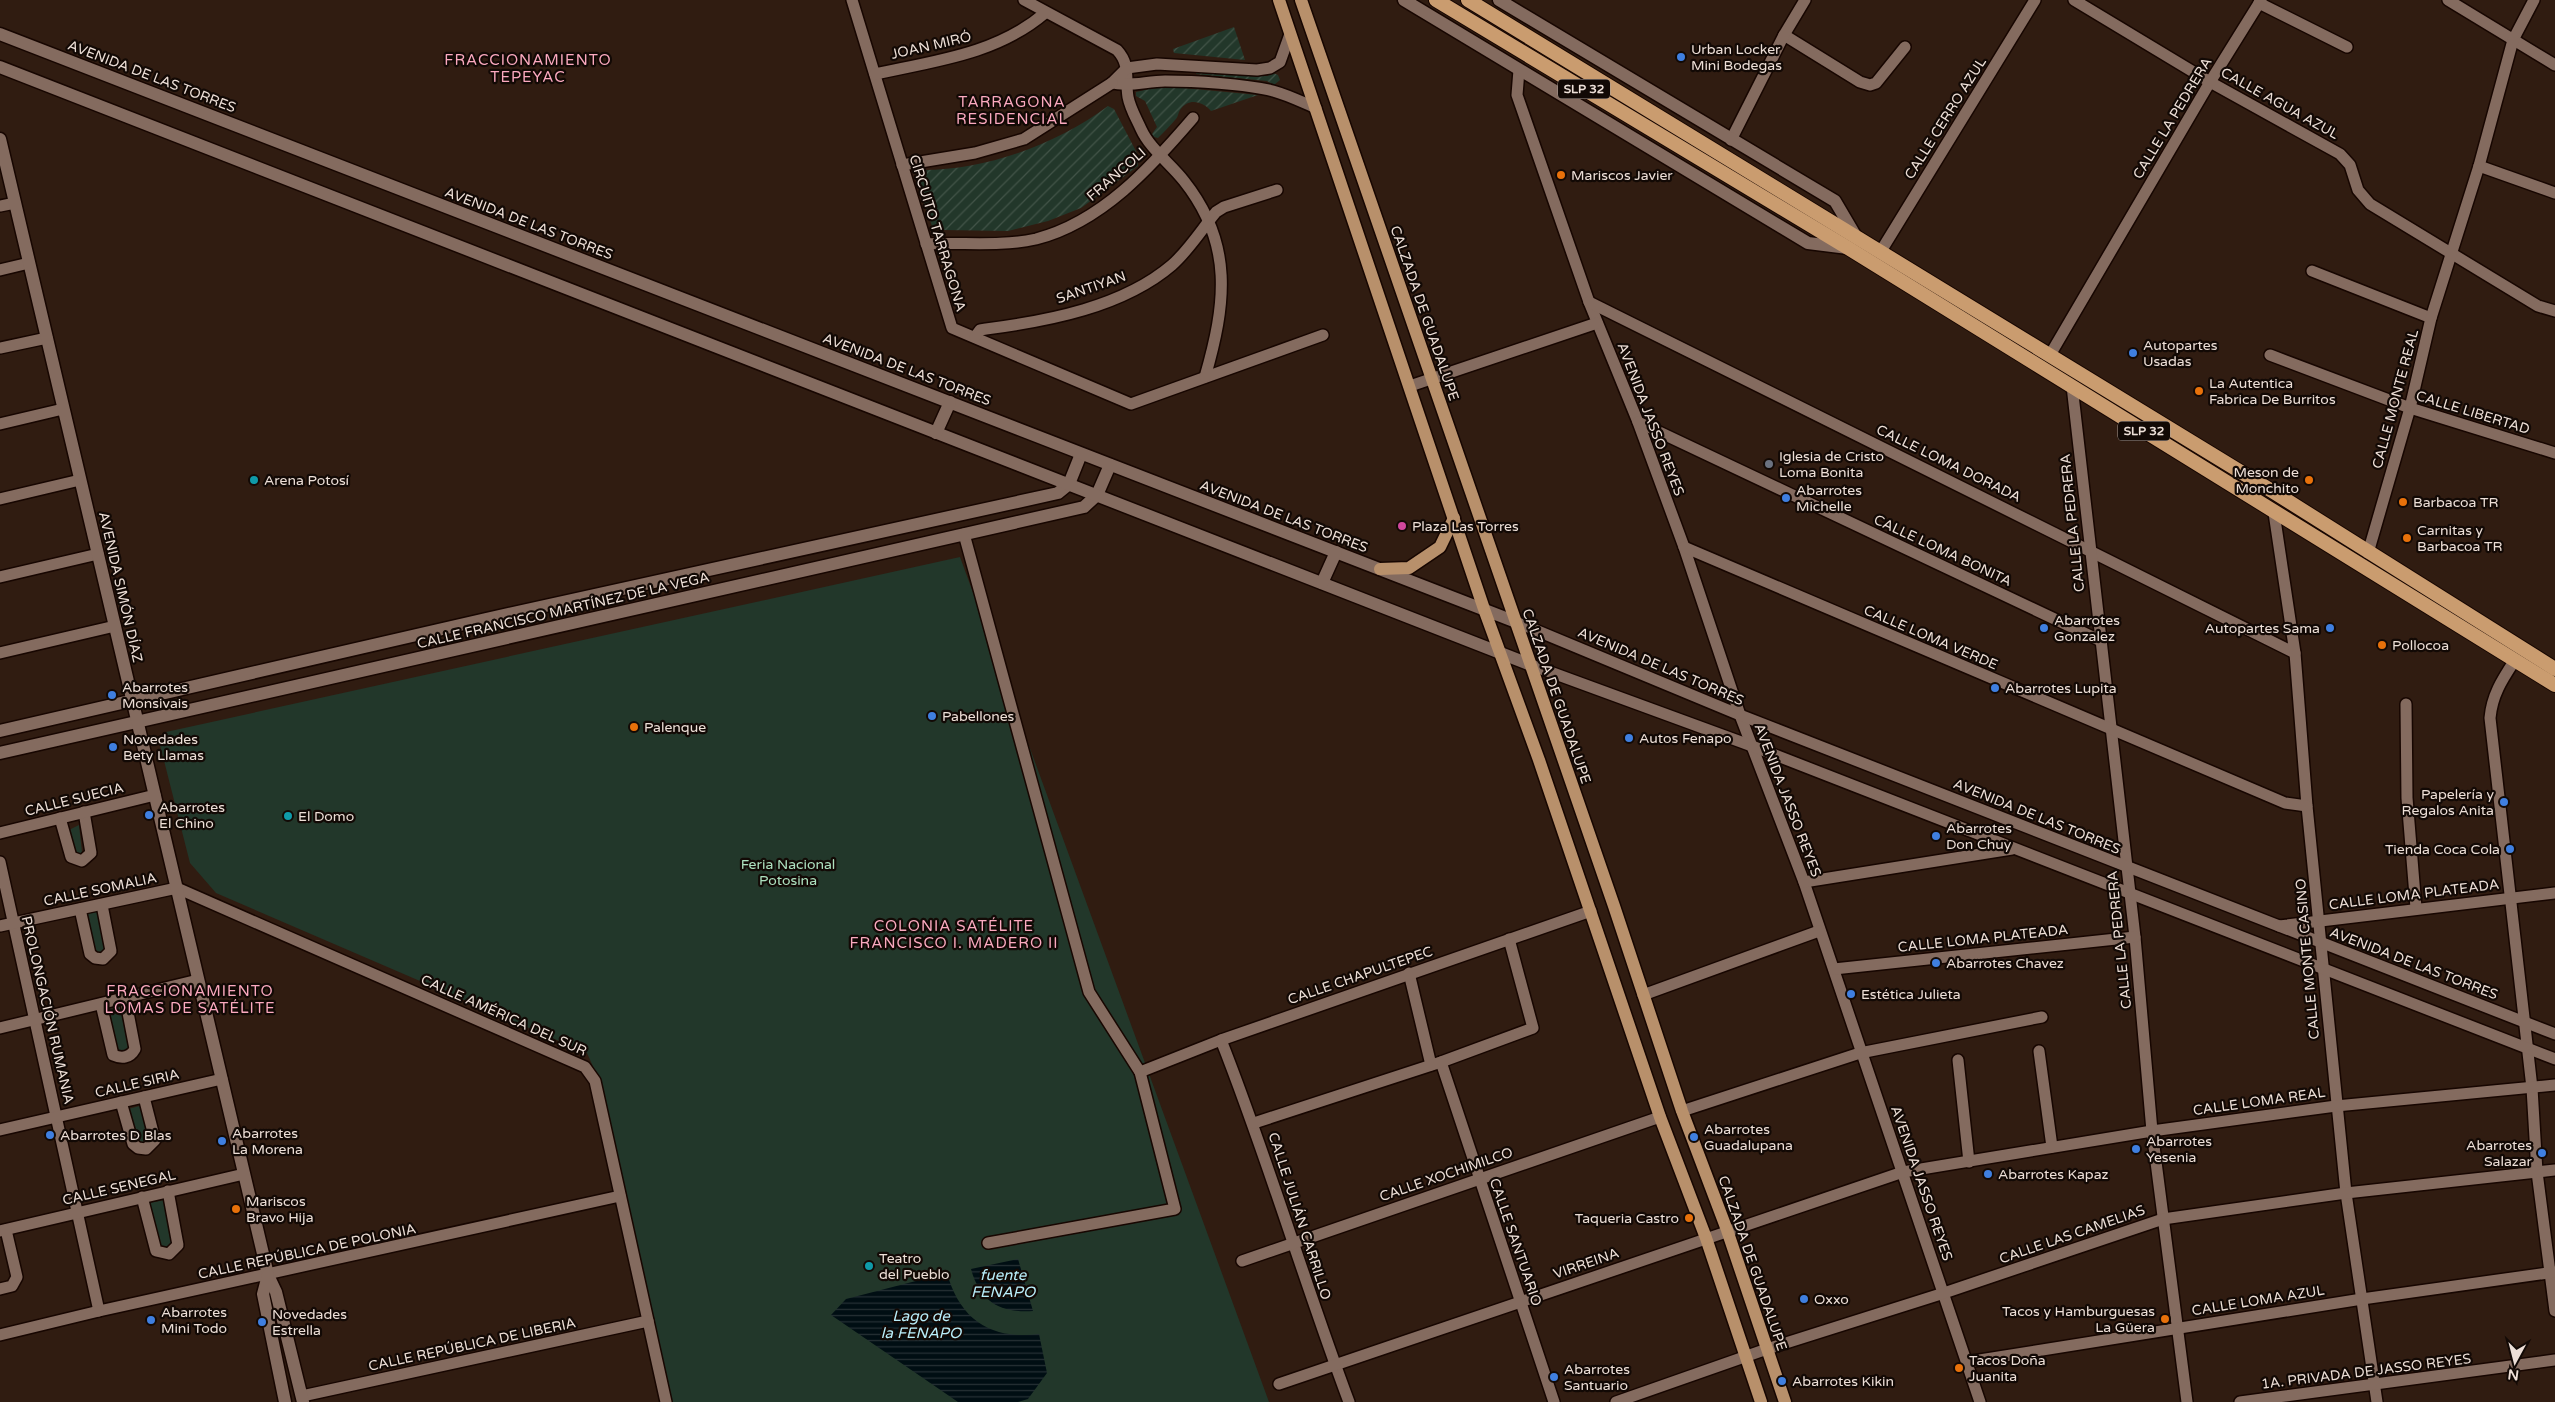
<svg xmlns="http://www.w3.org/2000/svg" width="2555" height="1402" viewBox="0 0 2555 1402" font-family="'Varela Round',sans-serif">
<defs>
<pattern id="garden-furrows" width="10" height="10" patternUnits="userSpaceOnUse" patternTransform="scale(1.25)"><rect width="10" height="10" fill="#22372a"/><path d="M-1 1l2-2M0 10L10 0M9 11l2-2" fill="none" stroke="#425448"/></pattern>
<pattern id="water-rules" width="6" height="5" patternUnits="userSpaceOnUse" patternTransform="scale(1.25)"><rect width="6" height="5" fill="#000e13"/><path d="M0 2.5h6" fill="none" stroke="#263135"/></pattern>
</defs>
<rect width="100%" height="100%" fill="#301c11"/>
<!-- park -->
<g fill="#22372a">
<path d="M 960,557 L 1269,1402 L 671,1402 L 599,1080 L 587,1053 L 216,893 L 190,863 L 159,741 L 166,732 Z"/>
<path d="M 79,825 L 83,861 L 74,860 L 69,830 Z"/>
<path d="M 99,909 L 107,955 L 89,958 L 85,912 Z"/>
<path d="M 120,1007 L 129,1050 L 112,1051 L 104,1010 Z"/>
<path d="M 143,1105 L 152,1145 L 137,1147 L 128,1109 Z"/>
<path d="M 165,1200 L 176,1245 L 161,1250 L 148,1203 Z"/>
</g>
<!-- garden -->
<g fill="url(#garden-furrows)">
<path d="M 1234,27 L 1245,60 L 1174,53 L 1173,49 Z"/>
<path d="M 1196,70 L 1267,76 L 1273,73 L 1278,75 L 1280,80 L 1274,85 L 1267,81 L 1196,74 Z"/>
<path d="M 1162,86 L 1258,95 L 1211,111 C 1203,102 1189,97 1180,110 C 1178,113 1178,118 1175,120 C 1170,126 1164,132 1158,138 L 1154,137 L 1152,134 L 1157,127 L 1145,101 L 1136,96 L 1136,92 Z"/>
<path d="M 1108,106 L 1114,109 L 1138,155 L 1138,166 L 1081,208 L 1048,221 L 1008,231 L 942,230 L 932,226 L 915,178 L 920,170 C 985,171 1057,144 1108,106 Z"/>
</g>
<!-- water -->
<g fill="url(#water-rules)">
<path d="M 1018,1259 L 1033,1311 C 1000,1313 980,1302 971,1269 Z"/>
<path d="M 947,1273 C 960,1320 991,1340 1039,1334 L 1047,1373 L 1028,1399 L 1018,1402 L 958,1402 L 831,1315 L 846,1299 Z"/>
</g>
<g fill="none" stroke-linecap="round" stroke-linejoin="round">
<!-- minor casing -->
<g stroke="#170601" stroke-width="14">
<g id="minor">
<path d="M 852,0 L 952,328 L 1131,404 L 1323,335"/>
<path d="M 1024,0 L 1117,50 C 1131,65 1125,79 1128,97 C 1130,108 1136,118 1141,129 C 1150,149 1171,164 1184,181 C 1234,244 1226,304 1205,377"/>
<path d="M 2074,0 L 2210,82 L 2340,154 L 2350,165 L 2358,190 L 2370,204 L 2538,306 L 2555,311"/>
<path d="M 2448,0 L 2555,65"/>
<path d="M 2259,3 L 2347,47"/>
<path d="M 1290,34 L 1280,62 L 1270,68 L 1257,70 L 1157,64 L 1127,68 L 1112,83 C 1130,87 1147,81 1165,81 C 1194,81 1245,84 1273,91 C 1288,95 1302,102 1316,108"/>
<path d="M 1784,35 L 1860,82 L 1870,85 L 1876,83 L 1905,47"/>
<path d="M 1519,70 L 1517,95 L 1589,302 L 1638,422 L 1684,547 L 1740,715 L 1804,882 L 1980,1402"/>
<path d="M 875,74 C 935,61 997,54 1045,13"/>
<path d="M 1731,140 L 1784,35 L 1805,0"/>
<path d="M 902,165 L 975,153 L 1024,139 L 1112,83"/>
<path d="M 2479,166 L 2555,193"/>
<path d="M 0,206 L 15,203"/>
<path d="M 926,244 C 962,242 1000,247 1036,239 C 1102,222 1151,167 1193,118"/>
<path d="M 1881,251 L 2035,0"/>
<path d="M 0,270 L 29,263"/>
<path d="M 2312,271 L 2431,318"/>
<path d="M 1589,302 L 2295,653"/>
<path d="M 975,337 L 980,330 L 986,329 C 1048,321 1123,307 1172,265 C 1189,250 1202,229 1216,212 L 1224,207 L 1277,190"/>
<path d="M 0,348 L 47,338"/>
<path d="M 2050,355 L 2210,82 L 2261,0"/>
<path d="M 2270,355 L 2410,408 L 2555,453"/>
<path d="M 1410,386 L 1597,323"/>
<path d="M 2072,386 L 2135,937 L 2152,1131 L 2187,1402"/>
<path d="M 1638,422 L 2099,640"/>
<path d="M 0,424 L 63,409"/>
<path d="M 0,499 L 80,480"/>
<path d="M 2274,513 L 2295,653 L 2307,806 L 2346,1193 L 2377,1402"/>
<path d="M 964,534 L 1089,992 L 1140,1072 L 1175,1209 L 988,1243"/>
<path d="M 1684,547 L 2285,803 L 2307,806"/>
<path d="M 2368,553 L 2410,408 L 2431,318 L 2479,166 L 2513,40 L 2534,0"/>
<path d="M 0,577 L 98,554"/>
<path d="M 1516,622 L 1740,715 L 2555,1034"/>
<path d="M 0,653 L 115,626"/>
<path d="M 2515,660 C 2502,680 2492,695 2490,718 L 2532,1088 L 2537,1172 L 2555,1311"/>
<path d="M 1531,665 L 1752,746 L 2555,1059"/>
<path d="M 2406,704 L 2407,798 L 2416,908"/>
<path d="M 60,818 L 71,857 L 82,861 L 91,853 L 84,812"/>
<path d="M 0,833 L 155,795"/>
<path d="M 0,862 L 99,1311"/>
<path d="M 1804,882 L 2012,849"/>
<path d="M 80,909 L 90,954 L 95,958 L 103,959 L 111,951 L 102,905"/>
<path d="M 0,926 L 177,888 L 585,1067 L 595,1081 L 666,1402"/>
<path d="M 2279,926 L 2555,893"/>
<path d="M 1834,969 L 2135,937"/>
<path d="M 1409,973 L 1431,1065"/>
<path d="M 1643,995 L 1819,931"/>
<path d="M 101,1004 L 113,1055 C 122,1059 130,1058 135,1049 L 125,997"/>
<path d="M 0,1028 L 198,980"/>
<path d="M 1221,1040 C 1268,1159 1304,1282 1349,1402"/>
<path d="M 2039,1051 L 2052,1147"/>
<path d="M 1958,1060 L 1969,1162"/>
<path d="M 1441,1062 L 1554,1402"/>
<path d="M 1140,1072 L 1221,1040 L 1591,911"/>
<path d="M 121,1102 L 133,1144 L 138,1148 L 146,1149 L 155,1140 L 144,1097"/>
<path d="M 1682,1111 L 1860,1053 L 2042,1017"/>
<path d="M 1254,1123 L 1441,1062 L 1533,1028 L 1509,939"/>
<path d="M 0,1130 L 222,1079"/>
<path d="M 142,1197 L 156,1251 L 169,1254 L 178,1245 L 168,1191"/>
<path d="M 0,1231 L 244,1174"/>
<path d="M 1242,1261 L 1660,1117"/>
<path d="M 0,1289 L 12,1286 L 17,1277 L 6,1230"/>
<path d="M 0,1335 L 99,1311 L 620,1196"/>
<path d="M 1967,1362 L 2362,1299 L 2555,1272"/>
<path d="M 1279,1384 L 1903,1172 L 2152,1131 L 2336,1106 L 2555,1085"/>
<path d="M 302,1396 L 648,1321"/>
<path d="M 1616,1402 L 1767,1349 L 1944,1293 L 2163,1219 L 2346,1193 L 2555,1170"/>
<path d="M 2240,1402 L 2555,1360"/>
</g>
</g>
<!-- tertiary casing -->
<g stroke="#170601" stroke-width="15">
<g id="tertiary">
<path d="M 0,731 L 486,619 L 1058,493 L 1069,484 L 1081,454"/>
<path d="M 0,753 L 1084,507 L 1097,495 L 1110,465"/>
</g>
</g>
<!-- secondary casing -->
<g stroke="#170601" stroke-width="15">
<g id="secondary">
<path d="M 1404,0 L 1808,243 L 1848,248"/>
<path d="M 1499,0 L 1835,201 L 1855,235"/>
<path d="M 0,34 L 1516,622"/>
<path d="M 0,67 L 1531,665"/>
<path d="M 0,139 L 268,1275 L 276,1292 L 303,1402"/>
<path d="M 936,433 L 950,402"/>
<path d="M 1322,583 L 1336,552"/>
<path d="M 268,1275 L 263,1294 L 285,1402"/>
</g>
</g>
<!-- primary casing -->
<g stroke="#170601" stroke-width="15">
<g id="primary">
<path d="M 1279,0 L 1484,609 L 1539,760 L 1660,1117 L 1706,1238 L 1761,1402"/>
<path d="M 1301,0 L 1614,906 L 1682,1111 L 1727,1230 L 1785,1402"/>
<path d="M 1380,569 L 1409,568 L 1440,547 L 1454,518"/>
</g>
</g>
<!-- trunk casing -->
<g stroke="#170601" stroke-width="16">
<g id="trunk">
<path d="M 1436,0 L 1848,248 L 2555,685"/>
<path d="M 1468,0 L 2272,491 L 2555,669"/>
</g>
</g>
<!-- minor -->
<use href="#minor" stroke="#846b5f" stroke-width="11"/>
<!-- tertiary -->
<use href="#tertiary" stroke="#846b5f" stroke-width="12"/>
<!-- secondary -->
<use href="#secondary" stroke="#846b5f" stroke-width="12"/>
<!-- primary -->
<use href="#primary" stroke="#b8906b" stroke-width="12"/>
<!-- trunk -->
<use href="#trunk" stroke="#ca9c6f" stroke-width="14"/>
</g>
<!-- markers -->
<g fill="#3f7fe0" stroke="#120905" stroke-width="2">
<circle cx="1681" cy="57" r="5"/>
<circle cx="2133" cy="353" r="5"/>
<circle cx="1786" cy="498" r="5"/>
<circle cx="2044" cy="628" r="5"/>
<circle cx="2330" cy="628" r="5"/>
<circle cx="1995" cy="688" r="5"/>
<circle cx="112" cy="695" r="5"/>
<circle cx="932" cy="716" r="5"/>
<circle cx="1629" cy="738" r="5"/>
<circle cx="113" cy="747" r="5"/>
<circle cx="2504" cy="802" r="5"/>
<circle cx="149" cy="815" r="5"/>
<circle cx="1936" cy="836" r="5"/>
<circle cx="2510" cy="849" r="5"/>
<circle cx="1936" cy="963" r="5"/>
<circle cx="1851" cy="994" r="5"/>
<circle cx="50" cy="1135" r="5"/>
<circle cx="1694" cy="1137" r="5"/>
<circle cx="222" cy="1141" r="5"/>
<circle cx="2136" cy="1149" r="5"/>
<circle cx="2542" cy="1153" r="5"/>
<circle cx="1988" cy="1174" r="5"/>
<circle cx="1804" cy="1299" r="5"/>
<circle cx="151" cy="1320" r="5"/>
<circle cx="262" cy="1322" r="5"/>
<circle cx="1554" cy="1377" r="5"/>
<circle cx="1782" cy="1381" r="5"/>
</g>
<g fill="#e8710a" stroke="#120905" stroke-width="2">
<circle cx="1561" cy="175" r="5"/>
<circle cx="2199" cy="391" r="5"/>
<circle cx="2309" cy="480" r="5"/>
<circle cx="2403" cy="502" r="5"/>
<circle cx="2407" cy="538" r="5"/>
<circle cx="2382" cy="645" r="5"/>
<circle cx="634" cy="727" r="5"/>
<circle cx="236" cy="1209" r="5"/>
<circle cx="1689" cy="1218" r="5"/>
<circle cx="2165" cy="1319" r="5"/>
<circle cx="1959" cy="1368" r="5"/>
</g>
<circle fill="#6b7280" stroke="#120905" stroke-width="2" cx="1769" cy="464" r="5"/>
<g fill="#0f9aa8" stroke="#120905" stroke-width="2">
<circle cx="254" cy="480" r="5"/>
<circle cx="288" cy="816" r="5"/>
<circle cx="869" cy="1266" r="5"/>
</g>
<circle fill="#d1479c" stroke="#120905" stroke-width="2" cx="1402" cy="526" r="5"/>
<g text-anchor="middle" stroke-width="4.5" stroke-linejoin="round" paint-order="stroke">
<!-- shield labels -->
<g fill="#120905" stroke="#ab9f98" stroke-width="1">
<rect x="1558" y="79.5" width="52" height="19" rx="4"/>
<rect x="2118" y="421.5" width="52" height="19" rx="4"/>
</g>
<g font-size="12" font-weight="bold" fill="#eddfd7">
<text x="1584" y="93">SLP 32</text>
<text x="2144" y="435">SLP 32</text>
</g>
<!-- street labels -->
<g font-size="14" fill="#eddfd7" stroke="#120905">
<text transform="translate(931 45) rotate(-13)" y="5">JOAN MIRÓ</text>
<text transform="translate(152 76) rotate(21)" y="5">AVENIDA DE LAS TORRES</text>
<text transform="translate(2280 103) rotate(29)" y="5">CALLE AGUA AZUL</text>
<text transform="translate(1945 118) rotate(-58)" y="5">CALLE CERRO AZUL</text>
<text transform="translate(2172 118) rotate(-59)" y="5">CALLE LA PEDRERA</text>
<text transform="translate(1116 174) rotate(-41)" y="5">FRANCOLI</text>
<text transform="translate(529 223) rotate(21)" y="5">AVENIDA DE LAS TORRES</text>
<text transform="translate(938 233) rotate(73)" y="5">CIRCUITO TARRAGONA</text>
<text transform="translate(1091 287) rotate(-19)" y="5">SANTIYAN</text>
<text transform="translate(1425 313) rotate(71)" y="5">CALZADA DE GUADALUPE</text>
<text transform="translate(907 369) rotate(21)" y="5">AVENIDA DE LAS TORRES</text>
<text transform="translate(2395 399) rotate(-75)" y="5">CALLE MONTE REAL</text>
<text transform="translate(2473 412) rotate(17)" y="5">CALLE LIBERTAD</text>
<text transform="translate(1651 419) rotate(69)" y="5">AVENIDA JASSO REYES</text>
<text transform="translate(1949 463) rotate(26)" y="5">CALLE LOMA DORADA</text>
<text transform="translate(1284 516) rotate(21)" y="5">AVENIDA DE LAS TORRES</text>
<text transform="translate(2072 523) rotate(-96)" y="5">CALLE LA PEDRERA</text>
<text transform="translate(1943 550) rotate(25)" y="5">CALLE LOMA BONITA</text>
<text transform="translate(121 587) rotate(77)" y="5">AVENIDA SIMÓN DÍAZ</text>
<text transform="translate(563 610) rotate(-13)" y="5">CALLE FRANCISCO MARTÍNEZ DE LA VEGA</text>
<text transform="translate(1931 637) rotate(23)" y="5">CALLE LOMA VERDE</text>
<text transform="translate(1661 666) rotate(23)" y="5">AVENIDA DE LAS TORRES</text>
<text transform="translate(1557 696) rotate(71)" y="5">CALZADA DE GUADALUPE</text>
<text transform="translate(74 799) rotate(-14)" y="5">CALLE SUECIA</text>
<text transform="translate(1788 800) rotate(69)" y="5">AVENIDA JASSO REYES</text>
<text transform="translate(2037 816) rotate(22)" y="5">AVENIDA DE LAS TORRES</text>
<text transform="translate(100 889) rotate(-12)" y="5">CALLE SOMALIA</text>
<text transform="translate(2414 894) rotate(-7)" y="5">CALLE LOMA PLATEADA</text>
<text transform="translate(1983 938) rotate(-6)" y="5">CALLE LOMA PLATEADA</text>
<text transform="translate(2119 940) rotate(-96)" y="5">CALLE LA PEDRERA</text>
<text transform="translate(2307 959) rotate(-95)" y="5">CALLE MONTE CASINO</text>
<text transform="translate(2414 963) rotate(21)" y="5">AVENIDA DE LAS TORRES</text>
<text transform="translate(1360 975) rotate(-19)" y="5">CALLE CHAPULTEPEC</text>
<text transform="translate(48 1010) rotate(77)" y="5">PROLONGACIÓN RUMANIA</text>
<text transform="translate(504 1015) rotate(24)" y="5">CALLE AMÉRICA DEL SUR</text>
<text transform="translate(137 1083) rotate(-13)" y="5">CALLE SIRIA</text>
<text transform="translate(2259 1101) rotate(-8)" y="5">CALLE LOMA REAL</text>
<text transform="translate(1446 1174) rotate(-19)" y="5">CALLE XOCHIMILCO</text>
<text transform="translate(1922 1183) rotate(71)" y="5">AVENIDA JASSO REYES</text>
<text transform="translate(119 1187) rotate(-13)" y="5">CALLE SENEGAL</text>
<text transform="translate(1300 1216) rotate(72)" y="5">CALLE JULIÁN CARRILLO</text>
<text transform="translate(2072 1234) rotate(-19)" y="5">CALLE LAS CAMELIAS</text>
<text transform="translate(1516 1242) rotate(71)" y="5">CALLE SANTUARIO</text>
<text transform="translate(307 1251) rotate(-12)" y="5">CALLE REPÚBLICA DE POLONIA</text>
<text transform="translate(1586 1263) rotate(-19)" y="5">VIRREINA</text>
<text transform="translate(1753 1263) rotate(71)" y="5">CALZADA DE GUADALUPE</text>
<text transform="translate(2258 1300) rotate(-9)" y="5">CALLE LOMA AZUL</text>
<text transform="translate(472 1344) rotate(-12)" y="5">CALLE REPÚBLICA DE LIBERIA</text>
<text transform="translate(2366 1371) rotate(-7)" y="5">1A. PRIVADA DE JASSO REYES</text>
</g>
<!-- poi labels -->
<g font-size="14" fill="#eddfd7" stroke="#120905" text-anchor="start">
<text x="1691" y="54">Urban Locker<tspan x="1691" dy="16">Mini Bodegas</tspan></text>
<text x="1571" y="180">Mariscos Javier</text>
<text x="2143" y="350">Autopartes<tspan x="2143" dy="16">Usadas</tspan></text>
<text x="2209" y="388">La Autentica<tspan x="2209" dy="16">Fabrica De Burritos</tspan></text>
<text x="1779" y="461">Iglesia de Cristo<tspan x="1779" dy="16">Loma Bonita</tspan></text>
<text x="2299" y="477" text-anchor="end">Meson de<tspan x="2299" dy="16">Monchito</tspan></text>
<text x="264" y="485">Arena Potosí</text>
<text x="1796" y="495">Abarrotes<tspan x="1796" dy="16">Michelle</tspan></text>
<text x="2413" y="507">Barbacoa TR</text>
<text x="1412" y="531">Plaza Las Torres</text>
<text x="2417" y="535">Carnitas y<tspan x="2417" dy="16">Barbacoa TR</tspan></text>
<text x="2054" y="625">Abarrotes<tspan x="2054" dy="16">Gonzalez</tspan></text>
<text x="2320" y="633" text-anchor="end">Autopartes Sama</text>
<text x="2392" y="650">Pollocoa</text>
<text x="122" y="692">Abarrotes<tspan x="122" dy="16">Monsivais</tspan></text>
<text x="2005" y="693">Abarrotes Lupita</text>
<text x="942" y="721">Pabellones</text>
<text x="644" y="732">Palenque</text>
<text x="1639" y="743">Autos Fenapo</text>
<text x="123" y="744">Novedades<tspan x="123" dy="16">Bety Llamas</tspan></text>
<text x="2494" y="799" text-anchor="end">Papelería y<tspan x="2494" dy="16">Regalos Anita</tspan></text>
<text x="159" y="812">Abarrotes<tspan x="159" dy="16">El Chino</tspan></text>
<text x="298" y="821">El Domo</text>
<text x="1946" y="833">Abarrotes<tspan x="1946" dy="16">Don Chuy</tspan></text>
<text x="2500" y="854" text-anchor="end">Tienda Coca Cola</text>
<text x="1946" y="968">Abarrotes Chavez</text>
<text x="1861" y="999">Estética Julieta</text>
<text x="1704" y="1134">Abarrotes<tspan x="1704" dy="16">Guadalupana</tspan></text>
<text x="232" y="1138">Abarrotes<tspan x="232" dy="16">La Morena</tspan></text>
<text x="60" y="1140">Abarrotes D Blas</text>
<text x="2146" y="1146">Abarrotes<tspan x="2146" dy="16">Yesenia</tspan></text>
<text x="2532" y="1150" text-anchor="end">Abarrotes<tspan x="2532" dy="16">Salazar</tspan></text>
<text x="1998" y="1179">Abarrotes Kapaz</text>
<text x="246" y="1206">Mariscos<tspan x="246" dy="16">Bravo Hija</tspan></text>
<text x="1679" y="1223" text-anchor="end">Taqueria Castro</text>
<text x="879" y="1263">Teatro<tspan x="879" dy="16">del Pueblo</tspan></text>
<text x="1814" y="1304">Oxxo</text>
<text x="2155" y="1316" text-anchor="end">Tacos y Hamburguesas<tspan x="2155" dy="16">La Güera</tspan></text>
<text x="161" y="1317">Abarrotes<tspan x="161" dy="16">Mini Todo</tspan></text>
<text x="272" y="1319">Novedades<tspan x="272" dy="16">Estrella</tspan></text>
<text x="1969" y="1365">Tacos Doña<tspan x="1969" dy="16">Juanita</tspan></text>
<text x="1564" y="1374">Abarrotes<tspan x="1564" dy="16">Santuario</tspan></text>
<text x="1792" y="1386">Abarrotes Kikin</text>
</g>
<!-- park labels -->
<g font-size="14" fill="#ade1bf" stroke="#120905">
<text x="788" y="869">Feria Nacional<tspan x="788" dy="16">Potosina</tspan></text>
</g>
<!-- neighbourhood labels -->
<g font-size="15" letter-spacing="1" fill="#fba9bf" stroke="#120905">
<text x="528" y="65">FRACCIONAMIENTO<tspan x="528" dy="17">TEPEYAC</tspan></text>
<text x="1012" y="107">TARRAGONA<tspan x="1012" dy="17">RESIDENCIAL</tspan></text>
<text x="954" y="931">COLONIA SATÉLITE<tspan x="954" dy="17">FRANCISCO I. MADERO II</tspan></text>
<text x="190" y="996">FRACCIONAMIENTO<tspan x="190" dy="17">LOMAS DE SATÉLITE</tspan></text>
</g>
<!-- water labels -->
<g font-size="15" font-style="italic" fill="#b9eefa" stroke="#120905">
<text x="1003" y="1280">fuente<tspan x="1003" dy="17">FENAPO</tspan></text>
<text x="921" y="1321">Lago de<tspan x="921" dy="17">la FENAPO</tspan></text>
</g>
</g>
<!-- north arrow -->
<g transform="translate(2515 1362) rotate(187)" stroke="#120905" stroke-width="4" paint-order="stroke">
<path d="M0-4L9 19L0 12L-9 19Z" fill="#eddfd7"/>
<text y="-8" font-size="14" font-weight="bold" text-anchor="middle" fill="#eddfd7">N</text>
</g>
</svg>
